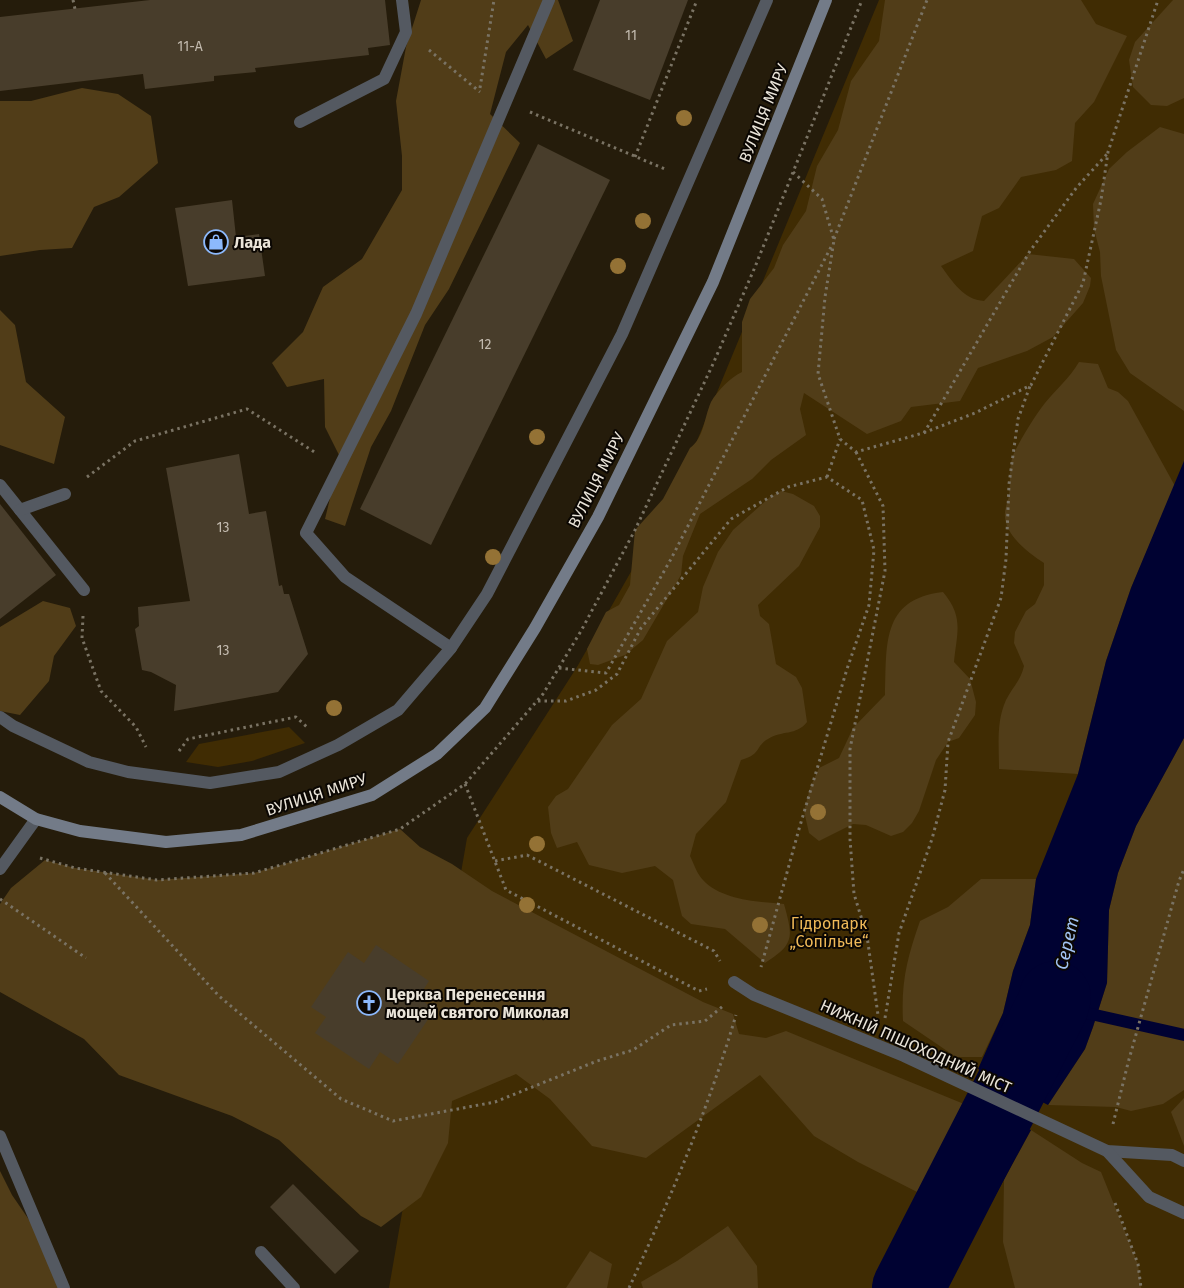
<svg xmlns="http://www.w3.org/2000/svg" width="1184" height="1288" viewBox="0 0 1184 1288" font-family="'Fira Sans',sans-serif">
<rect width="100%" height="100%" fill="#251c0b"/>
<!-- green -->
<g fill="#402c03">
<path d="M 879,0 L 1184,0 L 1184,1288 L 389,1288 L 467,838 L 577,667 L 675,494 Z"/>
<path d="M 289,727 L 305,743 L 252,761 L 218,767 L 186,762 L 199,744 Z"/>
</g>
<!-- forest -->
<g fill="#513d18">
<path d="M 421,0 L 558,0 L 573,41 L 546,59 L 528,25 L 506,52 L 490,114 L 520,143 L 449,289 L 425,325 L 391,411 L 371,447 L 345,526 L 325,519 L 340,457 L 325,427 L 324,379 L 287,387 L 272,363 L 303,332 L 323,287 L 362,259 L 402,190 L 402,156 L 396,101 L 406,47 Z"/>
<path d="M 885,0 L 1081,0 L 1096,24 L 1127,36 L 1094,102 L 1075,123 L 1072,161 L 1056,170 L 1021,177 L 999,208 L 982,216 L 973,251 L 941,266 C 952,281 964,300 984,301 L 1028,254 L 1074,259 L 1091,278 L 1090,286 L 1083,303 L 1053,337 L 1027,351 L 978,368 L 960,401 L 911,407 L 901,421 L 867,434 L 804,393 L 800,409 L 806,435 L 771,460 L 752,479 L 700,514 L 683,556 L 681,575 L 643,640 L 625,655 L 598,665 L 590,664 L 587,649 L 606,612 L 619,605 L 630,585 L 635,530 L 663,499 L 690,448 C 704,438 704,418 711,402 C 717,391 731,377 742,372 L 742,322 L 750,299 L 774,268 L 783,245 L 806,211 L 817,166 L 838,130 L 851,81 L 879,41 Z"/>
<path d="M 1173,0 L 1184,0 L 1184,98 L 1167,106 L 1151,105 L 1133,87 L 1129,60 L 1135,42 Z"/>
<path d="M 82,88 L 118,94 L 151,116 L 158,163 L 119,197 L 94,207 L 72,248 L 40,250 L 0,256 L 0,101 L 31,101 Z"/>
<path d="M 1160,127 L 1184,134 L 1184,411 L 1130,373 L 1116,350 L 1101,276 L 1100,252 L 1094,229 L 1093,204 L 1109,169 L 1127,152 Z"/>
<path d="M 0,310 L 15,325 L 26,382 L 65,417 L 54,464 L 0,445 Z"/>
<path d="M 1079,362 L 1098,364 L 1108,388 L 1118,392 L 1128,401 L 1175,486 L 1131,588 L 1106,661 L 1078,774 L 999,769 C 999,746 996,722 1006,700 C 1012,688 1021,680 1024,666 L 1014,643 L 1015,632 L 1026,611 L 1035,604 L 1044,585 L 1044,563 C 1029,553 1006,536 1005,517 C 1004,509 1008,502 1009,495 C 1011,481 1008,466 1014,453 C 1022,437 1034,417 1045,403 C 1057,388 1069,379 1079,362 Z"/>
<path d="M 781,491 L 793,494 L 814,506 L 820,516 L 820,527 L 799,566 L 758,605 L 760,616 L 769,624 L 776,664 L 796,677 L 802,688 L 807,722 C 796,736 782,730 768,739 C 755,746 762,754 741,760 L 726,802 L 696,834 L 690,856 C 694,864 697,874 703,880 C 721,900 759,902 784,904 C 793,937 795,944 765,963 L 725,929 L 691,924 L 682,916 L 673,880 L 655,866 L 622,873 L 589,865 L 577,842 L 557,848 L 551,833 L 548,807 L 556,796 L 568,789 L 612,725 L 641,699 L 667,641 L 698,612 L 703,587 L 718,552 L 733,530 L 770,497 Z"/>
<path d="M 943,592 C 964,617 957,632 954,662 L 970,679 L 976,702 L 975,715 L 959,738 L 948,742 L 936,760 L 919,811 L 912,823 L 903,832 L 891,836 L 866,825 L 853,824 L 819,841 L 809,833 L 804,811 L 810,788 L 819,768 L 839,758 L 853,728 L 885,695 C 887,647 880,599 943,592 Z"/>
<path d="M 43,601 L 70,608 L 76,626 L 54,656 L 49,681 L 20,715 L 0,711 L 0,627 Z"/>
<path d="M 1184,738 L 1184,1090 L 1163,1104 L 1131,1111 L 1116,1107 L 1048,1105 L 1085,1049 L 1093,1027 L 1107,983 L 1109,910 L 1118,873 L 1136,826 Z"/>
<path d="M 400,829 L 420,847 L 452,864 L 492,891 L 703,1002 L 733,1014 L 739,1034 L 766,1038 L 786,1031 L 964,1104 L 925,1196 L 858,1162 L 814,1136 L 760,1075 L 646,1158 L 592,1146 L 550,1099 L 516,1074 L 452,1101 L 448,1143 L 421,1197 L 381,1227 L 361,1216 L 279,1140 L 232,1116 L 119,1075 L 84,1039 L 0,992 L 0,904 L 11,888 L 45,860 L 75,868 L 157,880 L 254,873 Z"/>
<path d="M 981,879 L 1036,879 L 1030,925 L 1013,971 L 1003,1013 L 982,1057 L 956,1057 L 903,1021 C 901,982 907,958 920,921 L 948,907 Z"/>
<path d="M 1184,1098 L 1184,1146 L 1171,1112 Z"/>
<path d="M 1031,1130 L 1082,1163 L 1101,1172 L 1138,1264 L 1141,1288 L 1015,1288 L 1003,1242 L 1004,1180 Z"/>
<path d="M 0,1171 L 12,1195 L 36,1230 L 64,1288 L 0,1288 Z"/>
<path d="M 728,1226 L 757,1266 L 758,1288 L 643,1288 L 641,1282 L 677,1261 Z"/>
<path d="M 590,1251 L 612,1264 L 607,1288 L 566,1288 Z"/>
</g>
<!-- water -->
<g fill="#000232">
<path d="M 1184,461 L 1184,738 L 1136,826 L 1118,873 L 1109,910 L 1107,983 L 1093,1027 L 1085,1049 L 1048,1105 L 978,1069 L 1003,1013 L 1013,971 L 1030,925 L 1036,879 L 1078,774 L 1106,661 L 1131,588 Z"/>
<path d="M 964,1104 L 1031,1130 L 970,1242 L 949,1272 L 944,1288 L 886,1288 Z"/>
</g>
<g fill="none" stroke-linecap="round" stroke-linejoin="round">
<!-- stream -->
<path stroke="#000232" stroke-width="12" d="M 1082,1012 L 1184,1035"/>
<!-- river -->
<path stroke="#000232" stroke-width="72" d="M 908,1288 L 1053,1005 L 1055,997"/>
</g>
<!-- building -->
<g fill="#483d2b">
<path d="M 150,0 L 385,0 L 390,45 L 368,48 L 369,55 L 255,68 L 256,72 L 214,76 L 214,81 L 145,89 L 143,74 L 0,91 L 0,17 Z"/>
<path d="M 600,0 L 688,0 L 650,100 L 573,70 Z"/>
<path d="M 538,144 L 610,180 L 431,545 L 360,509 Z"/>
<path d="M 232,200 L 236,237 L 259,234 L 265,276 L 188,286 L 175,208 Z"/>
<path d="M 239,454 L 249,514 L 266,511 L 279,586 L 282,585 L 284,594 L 289,594 L 308,654 L 278,692 L 174,711 L 176,685 L 151,672 L 142,670 L 135,629 L 139,626 L 138,607 L 190,601 L 166,468 Z"/>
<path d="M 0,504 L 56,575 L 0,619 Z"/>
<path d="M 376,945 L 429,981 L 418,998 L 435,1009 L 398,1064 L 380,1052 L 369,1069 L 315,1033 L 326,1017 L 311,1007 L 348,952 L 364,963 Z"/>
<path d="M 293,1184 L 359,1251 L 335,1274 L 270,1207 Z"/>
</g>
<g fill="none" stroke-linecap="round" stroke-linejoin="round">
<!-- path -->
<g stroke="#7a7364" stroke-width="3" stroke-dasharray="2.5 4" stroke-linecap="butt">
<path d="M 73,0 L 75,9"/>
<path d="M 429,50 L 480,92"/>
<path d="M 480,88 L 494,0"/>
<path d="M 530,112 L 665,169"/>
<path d="M 635,157 L 697,0"/>
<path d="M 793,172 L 822,199 L 834,240 L 825,297 L 818,374 L 840,439 L 856,452 L 923,433 L 975,413 L 1031,385 L 1083,283 L 1101,200 L 1108,152 L 1158,0"/>
<path d="M 834,239 L 927,0"/>
<path d="M 924,433 L 1030,251 L 1077,187 L 1108,153"/>
<path d="M 856,452 L 883,506 L 885,571 L 850,749 L 850,839 L 854,894 L 867,936 L 878,1015"/>
<path d="M 87,477 L 135,441 L 247,409 L 316,453"/>
<path d="M 827,477 L 840,439"/>
<path d="M 83,616 L 82,638 L 101,691 L 136,727 L 146,747"/>
<path d="M 559,668 L 606,673 L 671,559 L 832,245"/>
<path d="M 538,701 L 566,701 L 596,690 L 617,674 L 641,628 L 731,519 L 788,487 L 827,477 L 862,500 L 874,550 L 869,605 L 847,669 L 799,829 L 761,967"/>
<path d="M 179,751 L 188,739 L 296,717 L 308,728"/>
<path d="M 465,784 L 506,890 L 699,991 L 707,989"/>
<path d="M 40,858 L 75,868 L 157,880 L 254,873 L 400,829 L 465,784 L 543,694 L 581,631 L 635,530 L 713,364 L 755,267 L 862,0"/>
<path d="M 495,861 L 527,855 L 714,951 L 720,961"/>
<path d="M 105,873 L 219,996 L 341,1099 L 393,1121 L 495,1102 L 597,1061 L 633,1050 L 671,1025 L 705,1021 L 723,1006"/>
<path d="M 0,899 L 86,958"/>
<path d="M 885,1018 L 899,933 L 932,839 L 945,790 L 948,742 L 1001,598 L 1006,559 L 1009,484 L 1018,419 L 1030,386"/>
<path d="M 1113,1124 L 1128,1063 L 1179,881 L 1184,869"/>
<path d="M 1115,1203 L 1138,1264 L 1141,1288"/>
<path d="M 629,1288 C 670,1199 708,1110 736,1015"/>
</g>
<!-- lane -->
<g stroke="#545961" stroke-width="12">
<path d="M 300,122 L 384,79 L 406,32 L 402,0"/>
<path d="M 0,485 L 84,590"/>
<path d="M 20,510 L 65,494"/>
<path d="M 451,648 L 345,577 L 306,533 L 416,314 L 549,0"/>
<path d="M 0,717 L 13,726 L 89,762 L 128,772 L 210,783 L 279,772 L 338,745 L 398,710 L 451,648 L 487,594 L 622,334 L 767,0"/>
<path d="M 0,869 L 36,819"/>
<path d="M 0,1136 L 64,1288"/>
<path d="M 261,1252 L 294,1288"/>
</g>
<!-- street -->
<g stroke="#545961" stroke-width="12">
<path d="M 734,982 L 754,995 L 904,1056 L 1107,1151 L 1172,1155 L 1184,1161"/>
<path d="M 1107,1151 L 1149,1197 L 1184,1213"/>
</g>
<!-- secondary -->
<path stroke="#737b88" stroke-width="12" d="M 0,797 L 36,819 L 80,831 L 166,842 L 241,835 L 372,795 L 437,754 L 485,708 L 535,628 L 598,517 L 713,282 L 826,0"/>
</g>
<!-- trees -->
<g fill="#947235">
<circle cx="684" cy="118" r="8"/>
<circle cx="643" cy="221" r="8"/>
<circle cx="618" cy="266" r="8"/>
<circle cx="537" cy="437" r="8"/>
<circle cx="493" cy="557" r="8"/>
<circle cx="334" cy="708" r="8"/>
<circle cx="818" cy="812" r="8"/>
<circle cx="537" cy="844" r="8"/>
<circle cx="527" cy="905" r="8"/>
<circle cx="760" cy="925" r="8"/>
</g>
<!-- icons -->
<defs>
<g id="shop-ring" transform="scale(1.25)"><circle r="9.5" fill="#0b0703" stroke="#8cb9fc" stroke-width="1.5"/><path d="M-5-2.5h2.3a2.7 3.5 0 0 1 5.4 0H5L5.5 6h-11ZM-1.5-2.5h3a1.5 2.3 0 0 0-3 0Z" fill="#8cb9fc"/></g>
<g id="church-ring" transform="scale(1.25)"><circle r="9.5" fill="#0b0703" stroke="#8cb9fc" stroke-width="1.5"/><path d="M-1.2-6h2.4v3.5h3.3v2.4h-3.3V6h-2.4V-.1h-3.3v-2.4h3.3Z" fill="#8cb9fc"/></g>
</defs>
<g fill-rule="evenodd">
<use href="#shop-ring" x="216" y="242"/>
<use href="#church-ring" x="369" y="1003"/>
</g>
<g text-anchor="middle" stroke-width="4" stroke-linejoin="round" paint-order="stroke">
<!-- number labels -->
<g font-size="14" fill="#c2baae">
<text x="631" y="40">11</text>
<text x="190" y="51">11-А</text>
<text x="485" y="349">12</text>
<text x="223" y="532">13</text>
<text x="223" y="655">13</text>
</g>
<!-- street labels -->
<g font-size="16" fill="#eae4d9" stroke="#0b0703">
<text transform="translate(763 113) rotate(-68)" y="6">ВУЛИЦЯ МИРУ</text>
<text transform="translate(596 480) rotate(-63)" y="6">ВУЛИЦЯ МИРУ</text>
<text transform="translate(316 794) rotate(-18)" y="6">ВУЛИЦЯ МИРУ</text>
<text transform="translate(916 1046) rotate(24)" y="6">НИЖНІЙ ПІШОХОДНИЙ МІСТ</text>
</g>
<!-- poi labels -->
<g font-size="16" font-weight="bold" fill="#eae4d9" stroke="#0b0703" text-anchor="start">
<text x="234" y="248">Лада</text>
<text x="386" y="1000">Церква Перенесення<tspan x="386" dy="18">мощей святого Миколая</tspan></text>
</g>
<!-- park labels -->
<g font-size="16" fill="#efb958" stroke="#0b0703">
<text x="829" y="929">Гідропарк<tspan x="829" dy="18">„Сопільче“</tspan></text>
</g>
<!-- water labels -->
<g font-size="18" font-style="italic" fill="#a2c3f3" stroke="#0b0703">
<text transform="translate(1067 943) rotate(-77)" y="6">Серет</text>
</g>
</g>
</svg>
